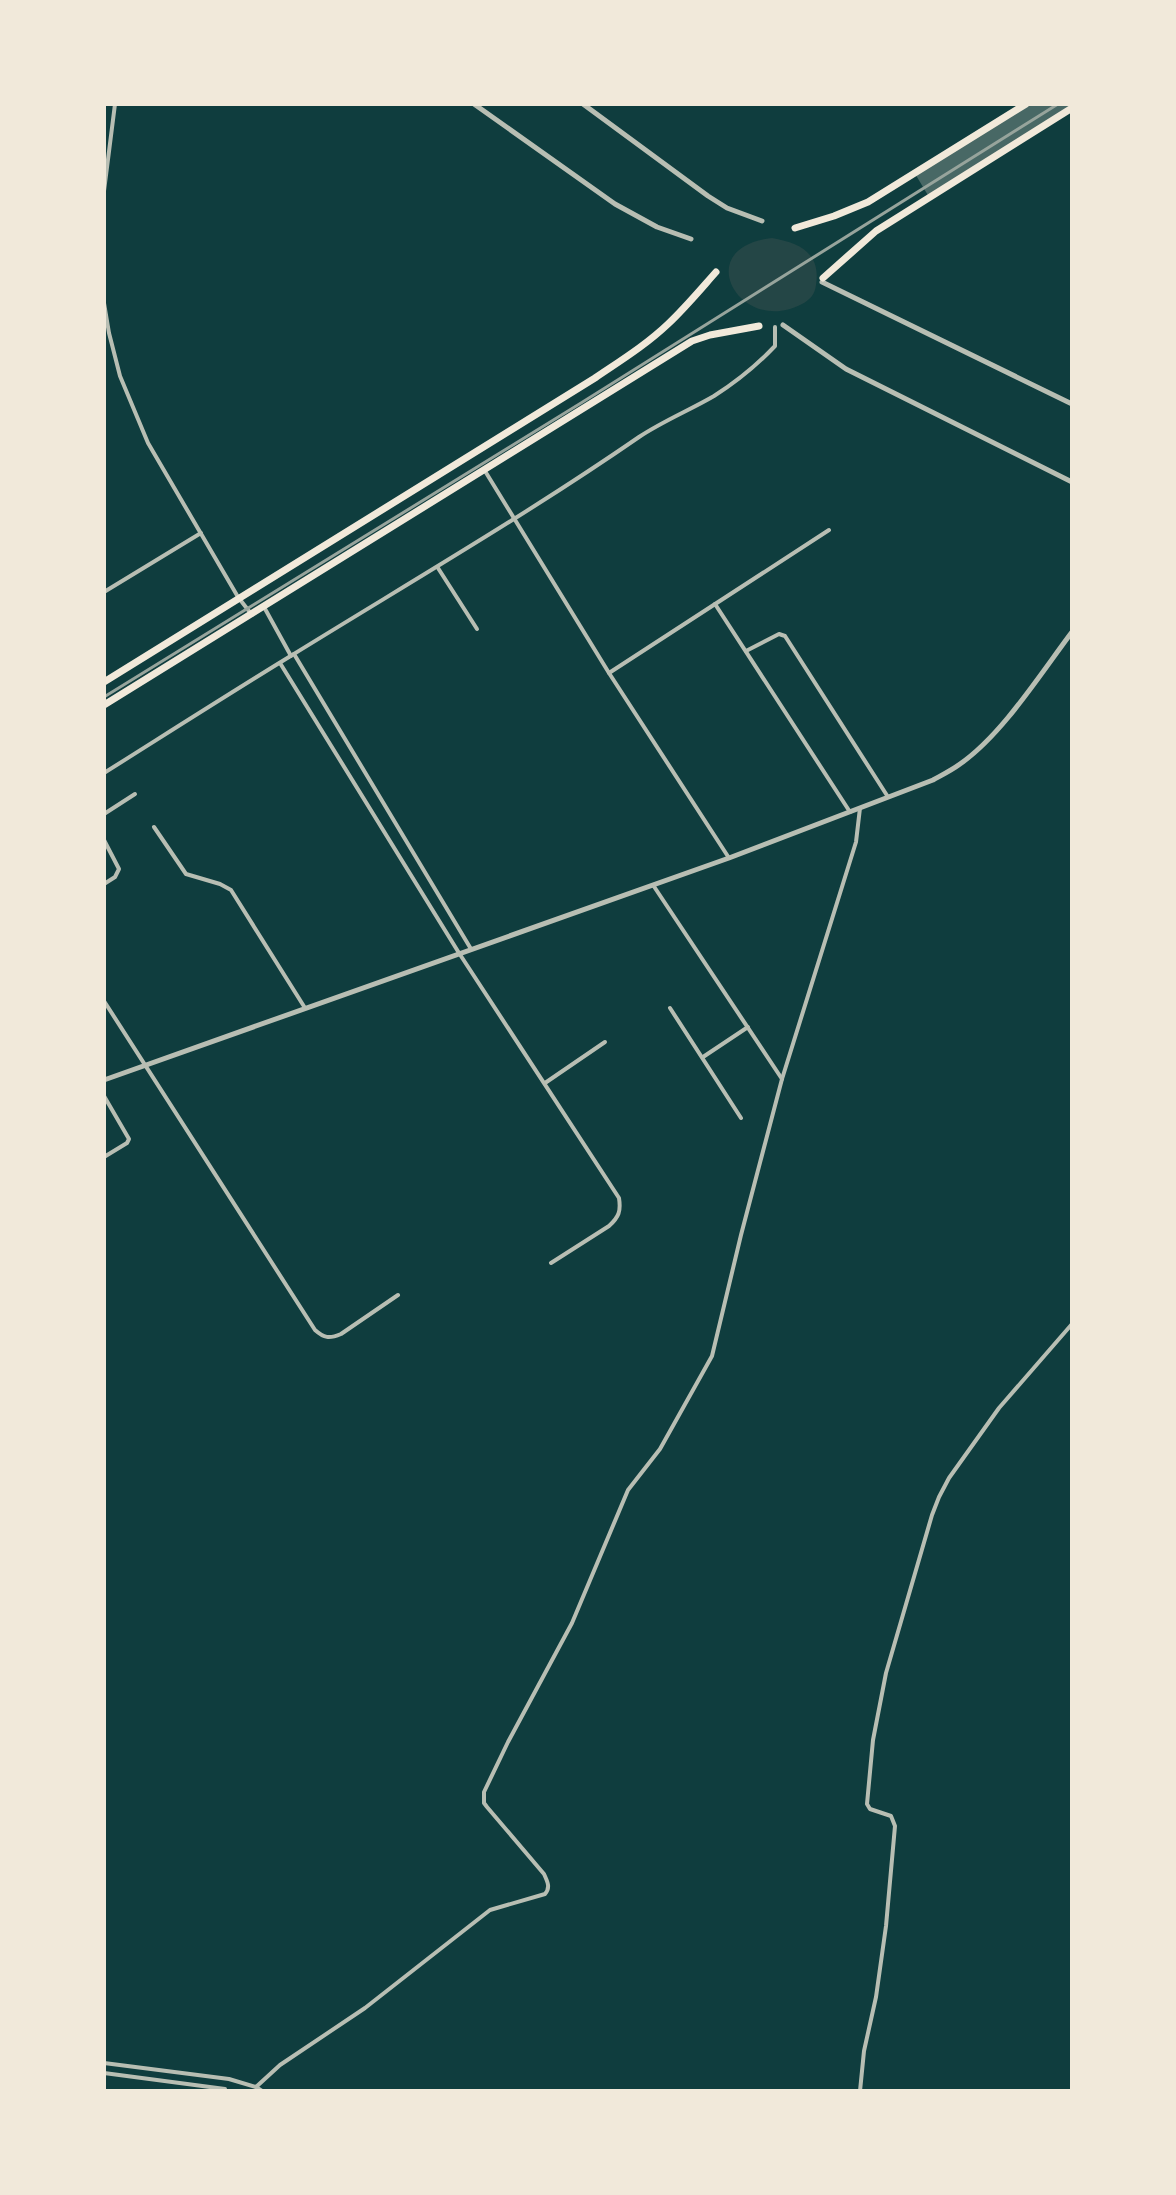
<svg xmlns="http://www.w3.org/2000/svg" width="1176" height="2195" viewBox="0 0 1176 2195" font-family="'Public Sans',sans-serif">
<rect width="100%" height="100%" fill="#0f3d3e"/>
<!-- green -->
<path fill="#244646" d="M 772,238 C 800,243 821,253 816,285 C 815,294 810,300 802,304 C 740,337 689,247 772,238 Z"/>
<!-- building -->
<path fill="#486865" d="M 1027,104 L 1072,104 L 1072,110 L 929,197 L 914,172 Z"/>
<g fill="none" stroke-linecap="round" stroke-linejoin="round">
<!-- minor -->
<g stroke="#b8beb3" stroke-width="4">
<path d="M 104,191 L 115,104"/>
<path d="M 104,303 L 109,333 L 120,376 L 148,443 L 238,597 L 252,615"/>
<path d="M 485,471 L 609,673 L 729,858"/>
<path d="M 438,568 L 477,629"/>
<path d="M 104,592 L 201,533"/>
<path d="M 715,604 L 850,812"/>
<path d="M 264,607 L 291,656"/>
<path d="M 746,651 L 779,634 L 785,636 L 888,797"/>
<path d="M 294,654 L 471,949"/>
<path d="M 280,663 L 459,953 L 619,1198 C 621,1211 619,1217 609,1226 L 551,1263"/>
<path d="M 609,673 L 829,530"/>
<path d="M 104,773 C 166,734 227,695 289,657 C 407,584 526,515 639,437 C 663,421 690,410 714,396 C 736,382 757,365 775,346 L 775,327"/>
<path d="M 104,814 L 135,794"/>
<path d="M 154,827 L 186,874 L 220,884 L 231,890 L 305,1008"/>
<path d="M 104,840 L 119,869 L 115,877 L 104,884"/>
<path d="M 653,885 L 782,1079"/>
<path d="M 104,1001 L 315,1330 C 324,1338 329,1339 341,1334 L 398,1295"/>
<path d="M 670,1008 L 741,1118"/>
<path d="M 703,1057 L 748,1027"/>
<path d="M 545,1083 L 605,1042"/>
<path d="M 104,1096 L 129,1139 L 127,1143 L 104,1157"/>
<path d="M 104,2063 L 229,2079 L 256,2087 L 262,2091"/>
<path d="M 104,2073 L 225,2089 L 225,2091"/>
<path d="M 256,2087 L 280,2065 L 365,2008 L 490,1910 L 545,1894 C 551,1887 547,1881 544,1874 L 487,1807 L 484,1803 L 484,1792 L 508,1742 L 572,1623 L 628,1490 L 660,1449 L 712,1356 L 741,1235 L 782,1079 L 856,842 L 860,808"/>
<path d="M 860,2091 L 864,2051 L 876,1997 L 886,1926 L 895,1826 L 891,1816 L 870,1809 L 867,1804 L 873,1740 L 886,1673 L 932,1515 L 939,1497 L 949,1478 L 999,1408 L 1072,1324"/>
</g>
<!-- tertiary -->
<g stroke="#b8beb3" stroke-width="5">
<path d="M 474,104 L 615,204 L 657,227 L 691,239"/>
<path d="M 583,104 L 708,196 L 727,208 L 762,221"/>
<path d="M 822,282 L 1072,404"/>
<path d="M 783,325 L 846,369 L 1072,482"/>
<path d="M 104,1080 L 729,858 L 933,780 C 942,775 952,770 960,764 C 1002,735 1041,673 1072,632"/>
</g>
<!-- primary -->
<g stroke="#f1e9da" stroke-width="7">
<path d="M 795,228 L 834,216 L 868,202 L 1026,104"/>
<path d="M 823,278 L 876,231 L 1072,108"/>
<path d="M 104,682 L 595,378 C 620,361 646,345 668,324 C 685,308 700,290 716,272"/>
<path d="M 104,705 L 692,341 L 710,335 L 759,326"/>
</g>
<!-- rail -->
<path stroke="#97a49c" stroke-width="3" d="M 104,697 L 581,403 L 1058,104"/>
</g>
<!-- border -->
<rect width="1176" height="2195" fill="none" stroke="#f1e9da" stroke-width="212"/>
</svg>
